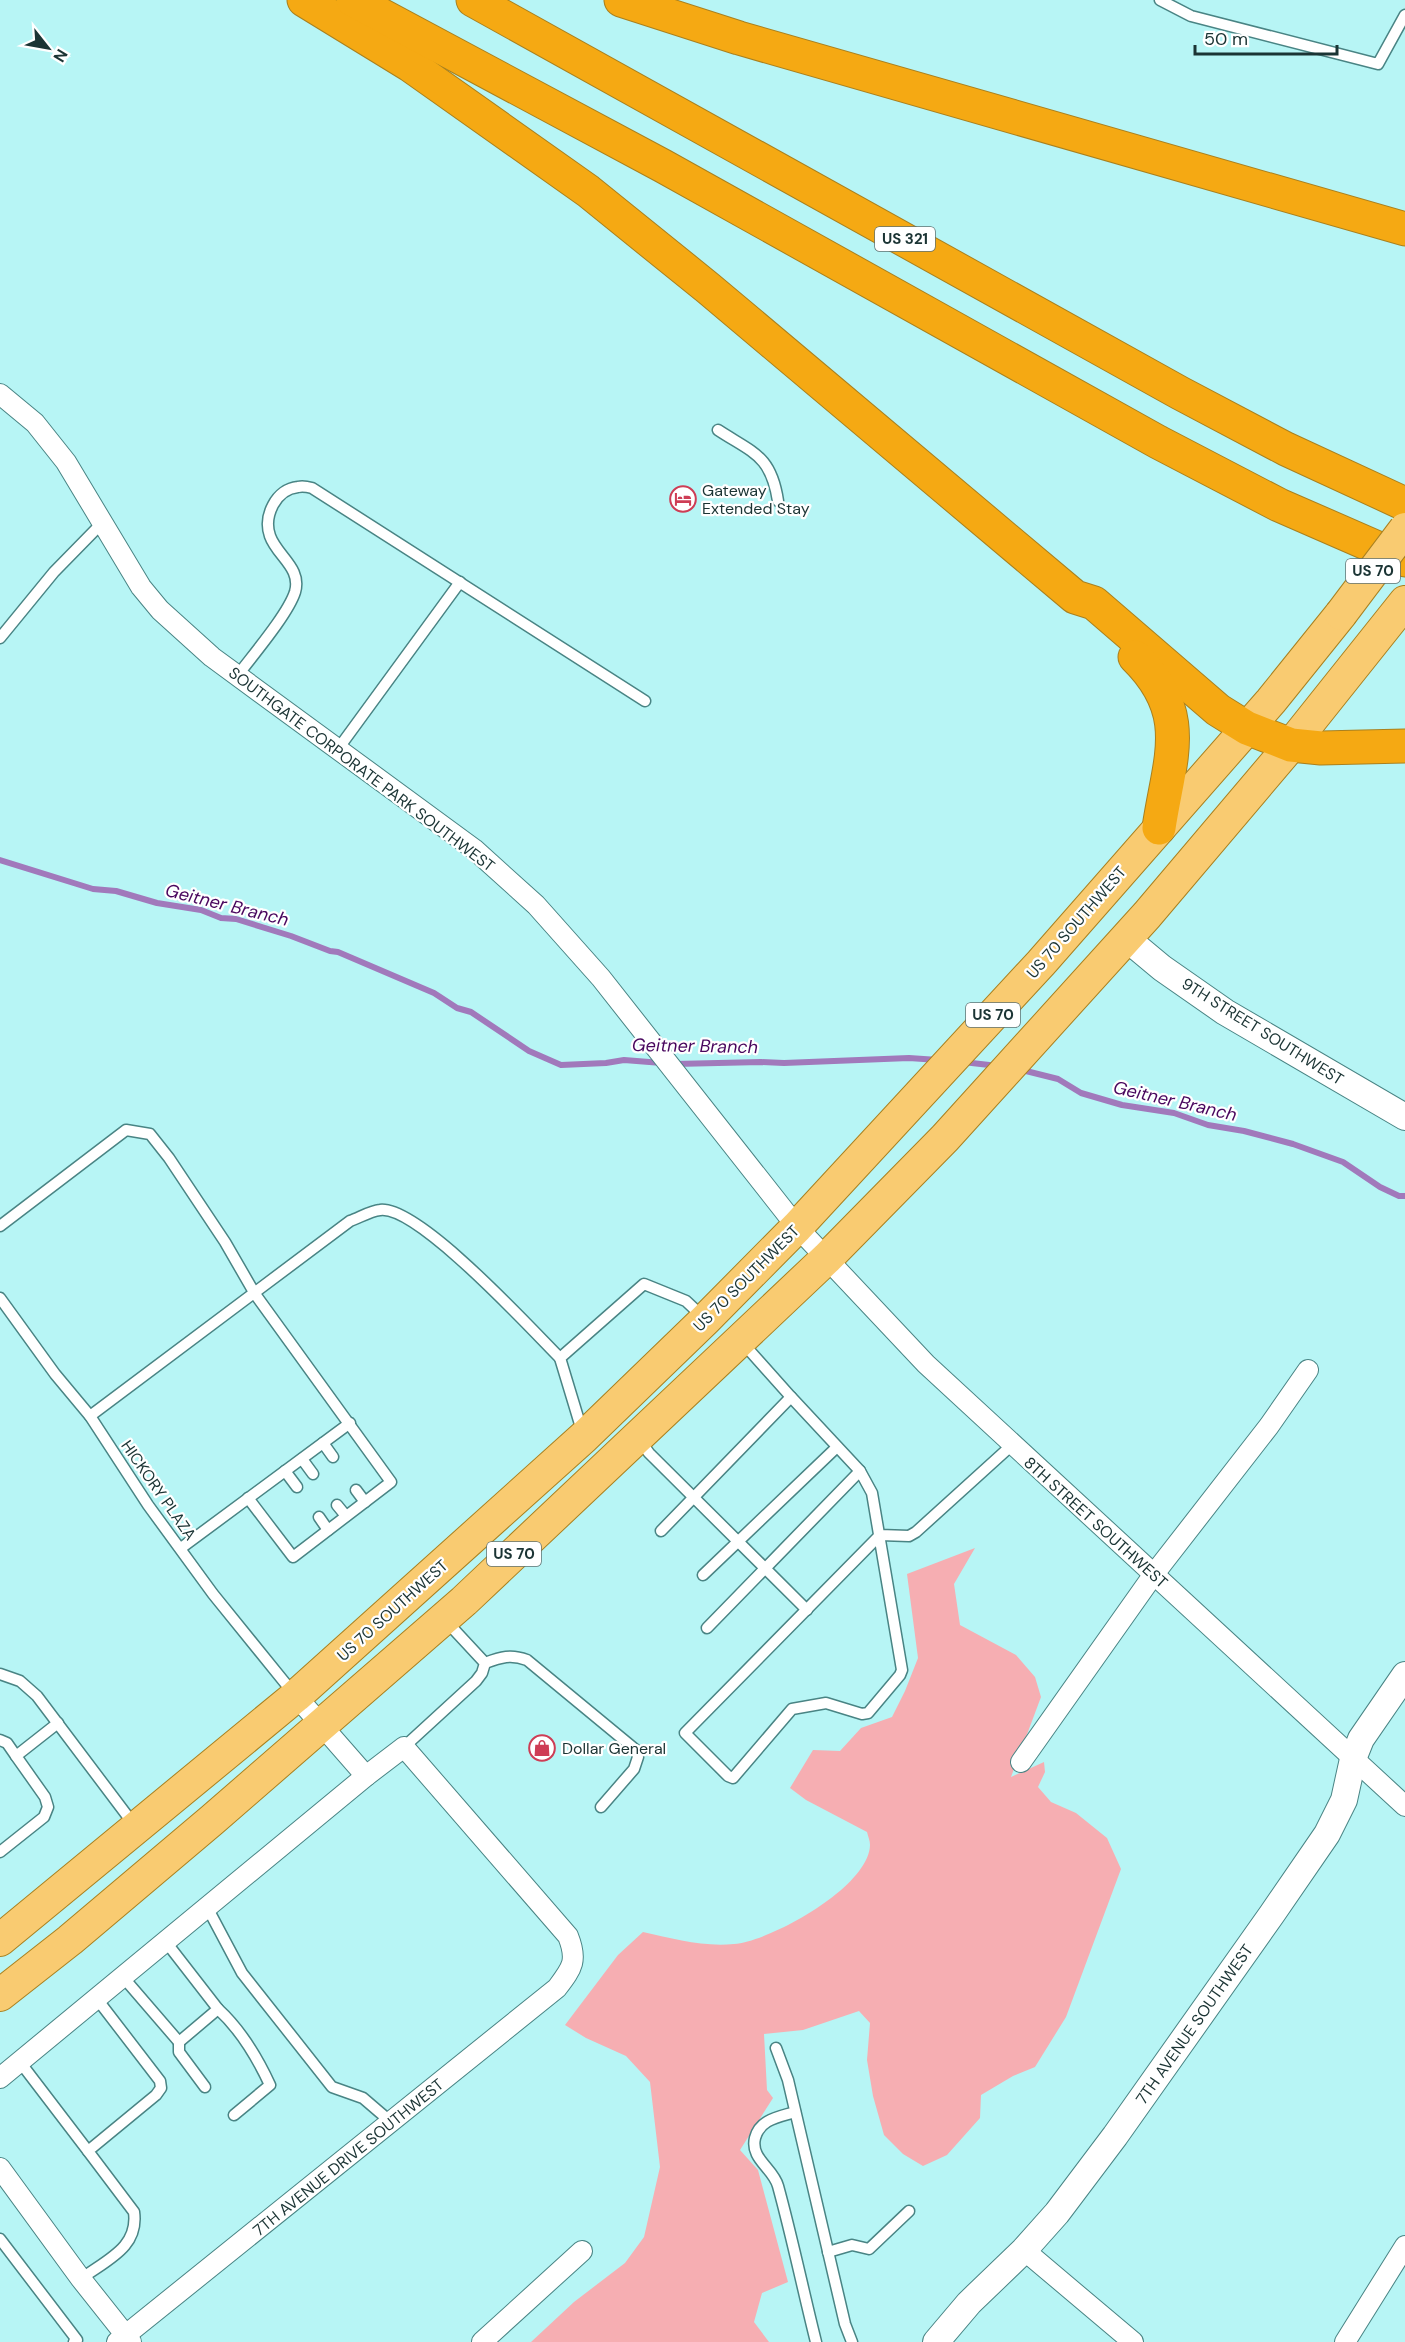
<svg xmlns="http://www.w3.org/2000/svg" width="1405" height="2342" viewBox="0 0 1405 2342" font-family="'DM Sans',sans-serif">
<rect width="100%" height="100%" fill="#b7f5f5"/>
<!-- green -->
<path fill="#f6aeb2" d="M 975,1548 L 954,1584 L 960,1625 L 1016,1655 L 1035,1677 L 1041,1697 L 1011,1777 L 1044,1762 L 1045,1772 L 1038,1787 L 1051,1802 L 1076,1813 L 1107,1838 L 1121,1869 L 1066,2017 L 1035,2067 L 1013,2076 L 981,2095 L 980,2118 L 947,2155 L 923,2166 L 903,2154 L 884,2135 L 873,2096 L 867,2060 L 870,2023 L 859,2011 L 803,2030 L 764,2034 L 767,2090 L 773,2098 L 740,2150 L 758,2170 L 788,2282 L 762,2293 L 754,2322 L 769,2342 L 531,2342 L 574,2302 L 625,2263 L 644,2237 L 660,2167 L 650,2082 L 626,2056 L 586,2038 L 565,2025 L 618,1955 L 643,1932 C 674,1939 703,1947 734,1944 C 771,1941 869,1887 870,1845 C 870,1841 868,1836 867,1832 L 806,1800 L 790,1788 L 813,1750 L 840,1751 L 861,1728 L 892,1717 L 905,1691 L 918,1658 L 907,1574 Z"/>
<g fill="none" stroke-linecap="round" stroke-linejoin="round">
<!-- stream -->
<g stroke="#a179bb" stroke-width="6">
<path d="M 0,860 L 93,889 L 116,891 L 157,903 L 201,910 L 221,918 L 236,919 L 291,936 L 330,951 L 338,952 L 434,993 L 457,1008 L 471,1012 L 529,1051 L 561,1065 L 606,1063 L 624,1060 L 662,1063"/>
<path d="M 963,1062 L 998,1066"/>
<path d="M 675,1064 L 761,1062 L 784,1063 L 909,1058 L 938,1060"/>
<path d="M 1022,1070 L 1058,1079 L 1081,1093 L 1122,1105 L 1174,1113 L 1208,1125 L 1244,1131 L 1293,1144 L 1343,1162 L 1380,1187 L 1399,1196 L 1405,1196"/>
</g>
<!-- service casing -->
<g stroke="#498484" stroke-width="13">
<g id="service">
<path d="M 1160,0 L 1191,16 L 1378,64 L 1405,15"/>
<path d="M 718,430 C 753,453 771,455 778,501"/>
<path d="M 0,638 L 54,572 L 102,523"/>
<path d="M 238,675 C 253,655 288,614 295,592 C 302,568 277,556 270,536 C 263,516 276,489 298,487 C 303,486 308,487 312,488 L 645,701"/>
<path d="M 338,749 L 460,582"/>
<path d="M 0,1226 L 126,1130 L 150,1134 L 169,1158 L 225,1242 L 255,1294 L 391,1482 L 293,1557 L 248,1498"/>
<path d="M 0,1298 L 55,1374 L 90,1416 L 148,1505 L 213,1594 L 294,1694"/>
<path d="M 741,1341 L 791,1397"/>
<path d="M 90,1416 L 350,1221 C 359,1218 370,1211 380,1210 C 418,1205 531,1329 560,1358"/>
<path d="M 583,1434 L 560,1358 L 644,1284 L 686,1301 L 703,1317"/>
<path d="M 639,1439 L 649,1453 L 807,1610"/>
<path d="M 323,1443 L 333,1457"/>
<path d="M 302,1459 L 313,1474"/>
<path d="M 285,1471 L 297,1487"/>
<path d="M 356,1490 L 365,1502"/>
<path d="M 337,1505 L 346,1516"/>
<path d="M 319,1517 L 328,1530"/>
<path d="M 661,1531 L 791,1397 L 860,1471 L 872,1493 L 902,1670 L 900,1675 L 868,1713 L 862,1714 L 826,1703 L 792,1709 L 733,1778 L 728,1776 L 685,1733 L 880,1535 L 909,1536 L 916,1532 L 1012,1445"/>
<path d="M 181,1548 L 350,1423"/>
<path d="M 703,1575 L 837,1447"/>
<path d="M 707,1628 L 860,1471"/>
<path d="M 485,1663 C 501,1657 511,1654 527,1660 L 636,1750 L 638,1757 L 634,1769 L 601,1807"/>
<path d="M 0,1674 L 20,1681 L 37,1696 L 135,1826"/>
<path d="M 0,1740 L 7,1743 L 16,1756"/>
<path d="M 404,1747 L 476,1681 L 482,1673 L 485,1663 L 446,1621"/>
<path d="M 0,1852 L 44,1817 L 48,1807 L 45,1797 L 16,1756 L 58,1723"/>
<path d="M 207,1907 L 242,1973 L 332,2087 L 363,2098 L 391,2122"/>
<path d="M 123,1977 L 179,2042 L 218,2009 L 166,1942"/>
<path d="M 218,2009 C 241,2030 257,2057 270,2085 L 234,2115"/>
<path d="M 179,2042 L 179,2052 L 205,2087"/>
<path d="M 776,2048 L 788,2080 L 845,2324 L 852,2342"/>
<path d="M 20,2062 L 88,2151"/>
<path d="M 795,2112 C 779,2117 760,2119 755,2138 C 750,2159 773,2168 778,2186 C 792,2237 803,2290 816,2342"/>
<path d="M 0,2239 L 77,2340 L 74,2342"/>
<path d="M 828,2252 L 852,2245 L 869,2249 L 909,2211"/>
<path d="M 81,2279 C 106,2260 139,2248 134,2212 L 88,2151 L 156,2095 L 161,2088 L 160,2081 L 97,1999"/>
</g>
</g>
<!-- minor casing -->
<g stroke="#498484" stroke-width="22">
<g id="minor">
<path d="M 0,394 L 35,423 L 66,462 L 141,587 L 160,610 L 212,657 L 474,849 L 536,905 L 601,978 L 797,1227 L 926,1364 L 1405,1806"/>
<path d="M 296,1696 L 366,1776"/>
<path d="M 1021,1762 L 1154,1574 L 1269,1426 L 1308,1370"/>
<path d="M 0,2078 L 366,1776 L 404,1747 L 568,1936 C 578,1961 572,1968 557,1988 L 117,2342"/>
<path d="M 0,2168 L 81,2279 L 131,2342"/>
<path d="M 1024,2250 L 1133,2342"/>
<path d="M 482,2342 L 582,2251"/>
<path d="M 1345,2342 L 1405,2246"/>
</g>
</g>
<!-- tertiary casing -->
<g stroke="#498484" stroke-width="28">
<g id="tertiary">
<path d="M 1126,938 L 1162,968 L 1225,1012 L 1405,1117"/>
<path d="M 936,2342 L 969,2303 L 1024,2250 L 1057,2213 L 1115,2136 L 1272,1914 L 1327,1834 L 1344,1800 L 1353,1759 L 1361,1739 L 1405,1675"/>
</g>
</g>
<!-- primary casing -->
<g stroke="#a9801f" stroke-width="34">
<g id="primary">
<path d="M 0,1940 L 296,1696 L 584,1437 L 705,1320 L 797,1227 L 1041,963 L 1271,701 L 1341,614"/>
<path d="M 0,1995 L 70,1940 L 212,1820 L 464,1601 L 827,1258 L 945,1138 L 1147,915 L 1291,745 L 1405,602"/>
</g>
</g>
<!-- motorway casing -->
<g stroke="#a9801f" stroke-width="35">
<g id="motorway">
<path d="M 304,0 L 410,65 L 588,191 L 708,288 L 1075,597 L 1094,603 L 1218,710 L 1247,728 L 1291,745 L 1321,748 L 1405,746"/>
<path d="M 353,0 L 663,166 L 1158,442 L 1279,505 L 1405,560"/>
<path d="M 473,0 L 1180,393 L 1286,449 L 1405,504"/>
<path d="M 621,0 L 739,38 L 1405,229"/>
<path d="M 1135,657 C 1193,714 1169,759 1159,828"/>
</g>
</g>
<!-- service -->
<use href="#service" stroke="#fff" stroke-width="10"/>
<!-- minor -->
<use href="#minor" stroke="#fff" stroke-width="20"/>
<!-- tertiary -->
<use href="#tertiary" stroke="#fff" stroke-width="26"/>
<!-- primary -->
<use href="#primary" stroke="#f9cb71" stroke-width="32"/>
<!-- motorway -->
<use href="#motorway" stroke="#f5a913" stroke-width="33"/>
<!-- primary-bridge casing -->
<g stroke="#a9801f" stroke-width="34" stroke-linecap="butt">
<path id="primary-bridge" d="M 1341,614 L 1405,529"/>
</g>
<!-- primary-bridge -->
<use href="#primary-bridge" stroke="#f9cb71" stroke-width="32"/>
</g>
<!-- icons -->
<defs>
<g id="hotel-ring" transform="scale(1.35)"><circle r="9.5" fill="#fff" stroke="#ce3d55" stroke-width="1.5"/><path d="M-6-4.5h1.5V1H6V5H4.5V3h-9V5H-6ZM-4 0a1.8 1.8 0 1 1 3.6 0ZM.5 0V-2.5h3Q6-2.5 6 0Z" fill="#ce3d55"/></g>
<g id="shop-ring" transform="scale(1.35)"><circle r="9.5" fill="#fff" stroke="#ce3d55" stroke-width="1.5"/><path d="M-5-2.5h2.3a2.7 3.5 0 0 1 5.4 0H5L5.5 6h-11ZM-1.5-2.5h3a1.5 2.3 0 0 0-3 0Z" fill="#ce3d55"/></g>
</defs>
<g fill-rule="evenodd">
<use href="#hotel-ring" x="683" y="499"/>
<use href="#shop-ring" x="542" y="1748"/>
</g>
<g text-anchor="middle" stroke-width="4.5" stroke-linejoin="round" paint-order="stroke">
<!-- shield labels -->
<g fill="#fff" stroke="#5f7171" stroke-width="1.5">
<rect x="875" y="227" width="60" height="24" rx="4.5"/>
<rect x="1346" y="559" width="54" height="24" rx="4.5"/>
<rect x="966" y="1003" width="54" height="24" rx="4.5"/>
<rect x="487" y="1542" width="54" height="24" rx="4.5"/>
</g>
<g font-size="15" font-weight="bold" fill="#1b3434">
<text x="905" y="244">US 321</text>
<text x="1373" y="576">US 70</text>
<text x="993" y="1020">US 70</text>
<text x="514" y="1559">US 70</text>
</g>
<!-- poi labels -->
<g font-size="16" fill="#1b3434" stroke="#fff" text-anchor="start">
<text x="702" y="496">Gateway<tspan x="702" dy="18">Extended Stay</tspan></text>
<text x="562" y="1754">Dollar General</text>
</g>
<!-- street labels -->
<g font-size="16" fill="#1b3434" stroke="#fff">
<text transform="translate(362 769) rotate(37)" y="6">SOUTHGATE CORPORATE PARK SOUTHWEST</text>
<text transform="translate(1076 922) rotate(-49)" y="6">US 70 SOUTHWEST</text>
<text transform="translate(1263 1031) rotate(32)" y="6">9TH STREET SOUTHWEST</text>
<text transform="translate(746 1278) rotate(-45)" y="6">US 70 SOUTHWEST</text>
<text transform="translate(159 1490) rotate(55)" y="6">HICKORY PLAZA</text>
<text transform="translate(1096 1522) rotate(42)" y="6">8TH STREET SOUTHWEST</text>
<text transform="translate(392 1610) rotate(-42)" y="6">US 70 SOUTHWEST</text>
<text transform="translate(1194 2024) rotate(-55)" y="6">7TH AVENUE SOUTHWEST</text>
<text transform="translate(348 2157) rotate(-39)" y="6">7TH AVENUE DRIVE SOUTHWEST</text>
</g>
<!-- water labels -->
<g font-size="18" font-style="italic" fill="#49075e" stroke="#fff">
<text transform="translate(227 905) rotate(14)" y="6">Geitner Branch</text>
<text transform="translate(695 1046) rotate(1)" y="6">Geitner Branch</text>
<text transform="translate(1175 1101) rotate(13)" y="6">Geitner Branch</text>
</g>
</g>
<!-- north arrow -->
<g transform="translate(48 48) rotate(121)" stroke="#ffffff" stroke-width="4.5" paint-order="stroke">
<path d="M0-4.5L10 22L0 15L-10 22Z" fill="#1b3434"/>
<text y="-9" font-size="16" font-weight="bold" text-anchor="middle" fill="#1b3434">N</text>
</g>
<!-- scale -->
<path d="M1195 45v9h142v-9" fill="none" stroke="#1b3434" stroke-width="3"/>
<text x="1204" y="45" font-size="18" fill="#1b3434" stroke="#ffffff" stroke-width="4.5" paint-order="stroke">50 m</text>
</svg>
